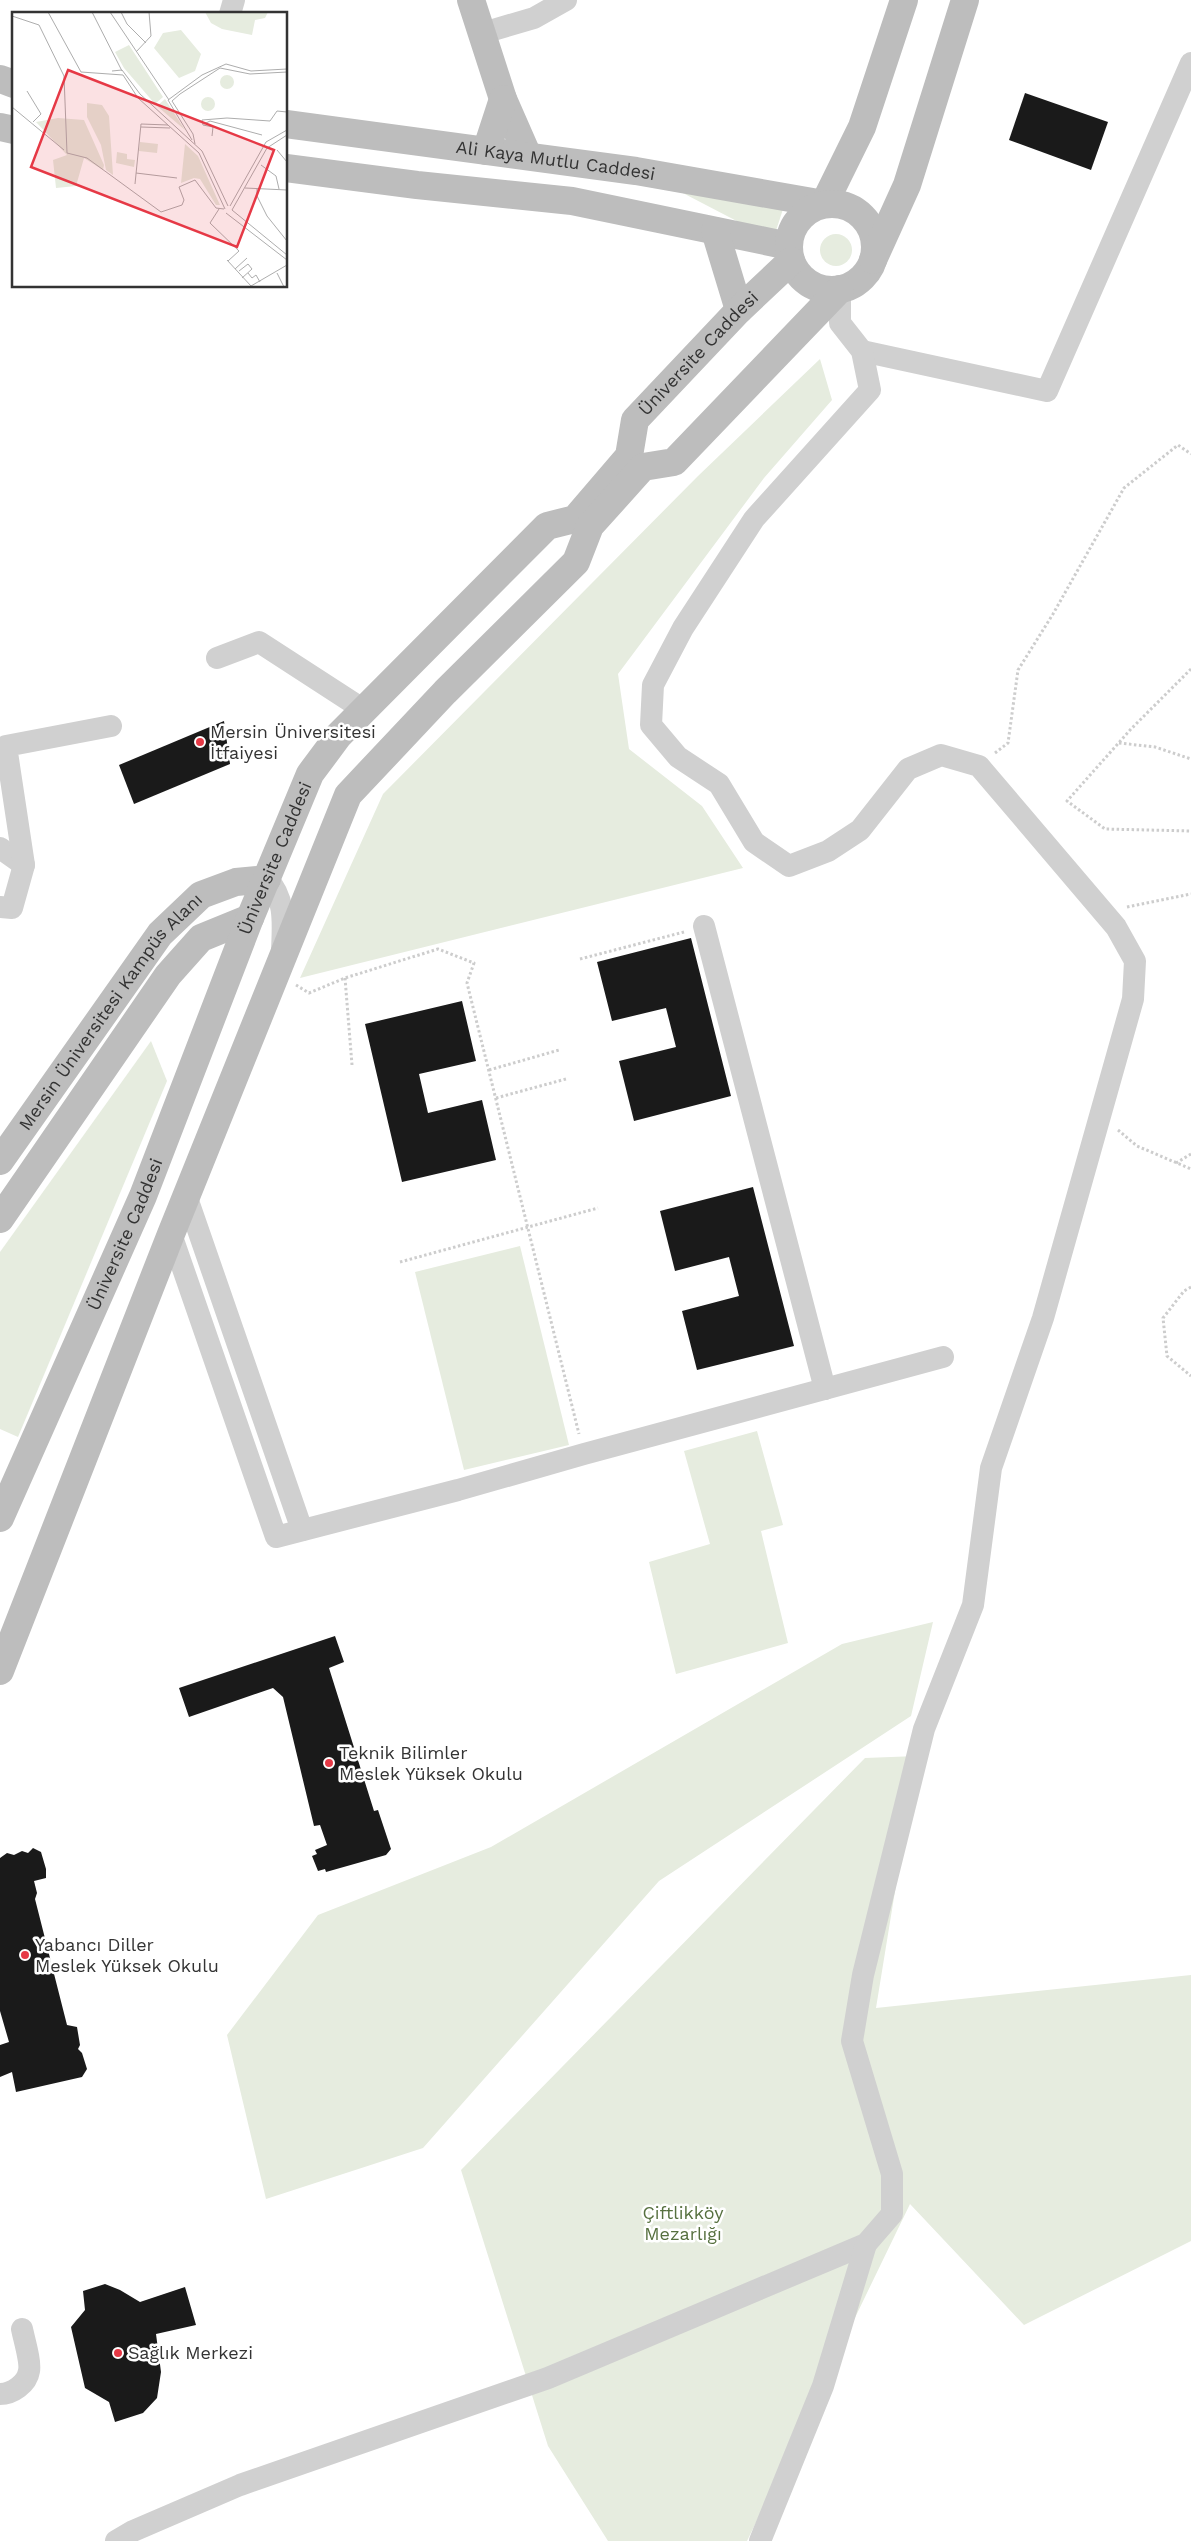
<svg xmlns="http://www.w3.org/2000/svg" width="1191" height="2541" viewBox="0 0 1191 2541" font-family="'Work Sans',sans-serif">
<rect width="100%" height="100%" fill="#fff"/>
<!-- green -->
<g fill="#e6ecdf">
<path d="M 679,191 L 784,206 L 773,240 Z"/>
<circle cx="836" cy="250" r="16"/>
<path d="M 820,359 L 832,400 L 764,478 L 618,674 L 629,749 L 702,806 L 743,868 L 300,978 L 383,794 L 698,476 Z"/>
<path d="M 151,1041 L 167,1081 L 18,1437 L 0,1429 L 0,1252 Z"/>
<path d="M 520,1246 L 569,1445 L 464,1470 L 415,1272 Z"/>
<path d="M 757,1431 L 783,1525 L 761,1531 L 788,1643 L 676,1674 L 649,1562 L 710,1544 L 684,1451 Z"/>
<path d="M 933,1622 L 911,1716 L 659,1881 L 423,2148 L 266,2199 L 227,2035 L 318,1915 L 491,1847 L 842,1644 Z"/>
<path d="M 917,1756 L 876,2008 L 1191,1975 L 1191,2241 L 1024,2325 L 910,2204 L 747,2541 L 608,2541 L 548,2446 L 461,2170 L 865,1758 Z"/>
</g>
<!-- building -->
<g fill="#1a1a1a">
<path d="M 1025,93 L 1108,122 L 1091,170 L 1009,140 Z"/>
<path d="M 224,721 L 230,764 L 134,804 L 119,765 Z"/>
<path d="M 691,938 L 731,1096 L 634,1121 L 619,1061 L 676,1047 L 666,1008 L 612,1021 L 597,962 Z"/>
<path d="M 462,1001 L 476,1061 L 419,1074 L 428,1113 L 482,1100 L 496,1160 L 402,1182 L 365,1024 Z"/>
<path d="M 753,1187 L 794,1346 L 697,1370 L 682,1311 L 739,1296 L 729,1257 L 675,1271 L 660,1211 Z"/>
<path d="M 335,1636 L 344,1662 L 329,1668 L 374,1811 L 378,1810 L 391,1849 L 386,1855 L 326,1872 L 325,1869 L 318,1871 L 312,1856 L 317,1854 L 315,1850 L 327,1845 L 320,1825 L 314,1826 L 283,1697 L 273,1688 L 189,1717 L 179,1688 Z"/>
<path d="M 33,1848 L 41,1852 L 46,1869 L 46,1878 L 34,1881 L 37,1893 L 35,1899 L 67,2025 L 77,2027 L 80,2045 L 78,2049 L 82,2053 L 87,2069 L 82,2077 L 16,2092 L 12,2072 L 0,2077 L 0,2045 L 9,2042 L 0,2011 L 0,1858 L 7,1853 L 14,1855 L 22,1851 L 28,1853 Z"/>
<path d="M 105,2284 L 120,2290 L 140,2302 L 185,2287 L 196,2325 L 156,2334 L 161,2372 L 157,2398 L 143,2413 L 115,2422 L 109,2402 L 85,2388 L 71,2327 L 85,2310 L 83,2291 Z"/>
</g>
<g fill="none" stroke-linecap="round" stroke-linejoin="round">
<!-- path -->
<g stroke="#cdcdcd" stroke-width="3" stroke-dasharray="2.5 2.5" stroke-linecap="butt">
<path d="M 1191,669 L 1131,729 L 1067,801 L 1105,829 L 1191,831"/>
<path d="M 1119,743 L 1155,747 L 1191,759"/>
<path d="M 995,753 L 1008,743 L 1018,670 L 1053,614 L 1124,488 L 1178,445 L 1191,454"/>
<path d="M 1127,907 L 1191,894"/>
<path d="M 580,959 L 684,932"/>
<path d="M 345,978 L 352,1065"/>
<path d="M 296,985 L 309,993 L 345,978 L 438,949 L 474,963 L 467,983 L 579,1434"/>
<path d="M 489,1070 L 559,1050"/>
<path d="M 496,1098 L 566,1079"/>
<path d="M 1118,1130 L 1137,1146 L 1191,1169"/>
<path d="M 1176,1163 L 1191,1154"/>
<path d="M 400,1262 L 598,1208"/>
<path d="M 1191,1287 L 1184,1291 L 1163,1318 L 1167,1356 L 1191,1376"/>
</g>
<!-- street -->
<g stroke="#d0d0d0" stroke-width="22">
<path d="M 230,14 L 234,0"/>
<path d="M 483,33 L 534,18 L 566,0"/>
<path d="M 862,351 L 1047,391 L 1191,63"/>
<path d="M 217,658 L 259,642 L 364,710"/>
<path d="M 0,848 L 24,865"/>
<path d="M 267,879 C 286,898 283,925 282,950"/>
<path d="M 0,907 L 12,908 L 24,865 L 6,746 L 111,726"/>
<path d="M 704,926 L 825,1389"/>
<path d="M 187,1198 L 302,1530"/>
<path d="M 171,1234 L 276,1537 L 458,1490 L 584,1454 L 943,1357"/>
<path d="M 0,2394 C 12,2394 27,2384 29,2371 C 31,2362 24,2339 22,2329"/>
<path d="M 116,2541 L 133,2531 L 240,2485 L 548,2378 L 866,2244 L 892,2214 L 892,2174 L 852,2041 L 863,1975 L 924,1729 L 973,1605 L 991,1468 L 1043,1318 L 1133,999 L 1135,961 L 1116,927 L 979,766 L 941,755 L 908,769 L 860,830 L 828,851 L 789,866 L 754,842 L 719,784 L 678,757 L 651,725 L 653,685 L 683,628 L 754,519 L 870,390 L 862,351 L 840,323 L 840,289"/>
<path d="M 760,2541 L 823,2386 L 866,2244"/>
</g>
<!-- secondary -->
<g stroke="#bdbdbd" stroke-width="28">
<path d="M 471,0 L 503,99 L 528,156"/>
<path d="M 0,79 L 14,84"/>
<path id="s1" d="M 286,124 L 636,171 L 824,204 L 862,127 L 904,0"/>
<path d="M 0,127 L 14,130"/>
<path d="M 486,151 L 503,99"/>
<path d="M 286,168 L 417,185 L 572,201 L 789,246"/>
<circle cx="832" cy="247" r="43"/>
<path d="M 715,231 L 739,310"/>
<path d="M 873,260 L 907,185 L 965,0"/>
<path id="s2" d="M 0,1161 L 160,934 L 201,895 L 236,882 L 267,879"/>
<path d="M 0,1219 L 168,975 L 201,938 L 250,918"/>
<path id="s3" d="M 0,1518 L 143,1196 L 250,918 L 310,774 L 339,735 L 547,526 L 575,519 L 629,456 L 635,420 L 739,310 L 791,261"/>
<path d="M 0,1671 L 171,1234 L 348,795 L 445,692 L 576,562 L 590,526 L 643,467 L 674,462 L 840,289"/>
</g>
</g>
<!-- markers -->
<g fill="#e63946" stroke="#fff" stroke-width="2">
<circle cx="200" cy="742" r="5"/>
<circle cx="329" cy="1763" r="5"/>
<circle cx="25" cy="1955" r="5"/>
<circle cx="118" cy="2353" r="5"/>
</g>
<g text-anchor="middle" stroke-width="5" stroke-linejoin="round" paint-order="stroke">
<!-- street labels -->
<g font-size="18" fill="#333" stroke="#fff">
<text dy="6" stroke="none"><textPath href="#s1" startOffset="272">Ali Kaya Mutlu Caddesi</textPath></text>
<text dy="6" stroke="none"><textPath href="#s3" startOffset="1390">Üniversite Caddesi</textPath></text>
<text dy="6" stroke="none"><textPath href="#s3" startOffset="715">Üniversite Caddesi</textPath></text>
<text dy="6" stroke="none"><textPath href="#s2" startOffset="186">Mersin Üniversitesi Kampüs Alanı</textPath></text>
<text dy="6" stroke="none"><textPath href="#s3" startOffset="310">Üniversite Caddesi</textPath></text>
</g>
<!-- poi labels -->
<g font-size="18" fill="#333" stroke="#fff" text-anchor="start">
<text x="210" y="738">Mersin Üniversitesi<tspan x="210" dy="21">İtfaiyesi</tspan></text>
<text x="339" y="1759">Teknik Bilimler<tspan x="339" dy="21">Meslek Yüksek Okulu</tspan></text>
<text x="35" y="1951">Yabancı Diller<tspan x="35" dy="21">Meslek Yüksek Okulu</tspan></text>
<text x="128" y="2359">Sağlık Merkezi</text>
</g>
<!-- park labels -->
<g font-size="18" fill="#56703f" stroke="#fff">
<text x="683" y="2219">Çiftlikköy<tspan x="683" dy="21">Mezarlığı</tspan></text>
</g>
</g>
<!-- overview -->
<g transform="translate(12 12)">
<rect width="275" height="275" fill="#fff"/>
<path d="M 193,0 L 256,0 L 253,6 L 243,8 L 240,23 L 210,17 L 199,11 ZM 169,18 L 189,42 L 183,59 L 167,66 L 142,36 L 151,21 ZM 117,33 L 151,85 L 143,92 L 112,56 L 103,40 ZM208 70a7 7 0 1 1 14 0a7 7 0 1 1-14 0ZM189 92a7 7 0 1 1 14 0a7 7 0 1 1-14 0ZM 153,87 L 173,118 L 145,94 ZM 75,91 L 90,93 L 97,104 L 101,163 L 94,158 L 89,133 L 75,105 ZM 46,106 L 72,108 L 92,153 L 91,158 L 72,146 L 64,174 L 44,176 L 41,148 L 55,143 L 24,110 ZM 128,130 L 146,132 L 145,141 L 127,139 ZM 173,132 L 186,144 L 208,193 L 204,193 L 188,167 L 182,166 L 169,171 ZM 105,140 L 115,142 L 115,147 L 123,148 L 122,155 L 104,151 Z" fill="#e6ecdf"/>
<path fill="none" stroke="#adadad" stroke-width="1" d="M 36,0 L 69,60 L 111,63 L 126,86 L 187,141 L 213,197M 80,0 L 110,59M 98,0 L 157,88M 109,0 L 115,12 L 134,31M 0,4 L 27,13 L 52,64 L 55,141 L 75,146 L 149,200 L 170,193 L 172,188 L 167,175 L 183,168 L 204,196 L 212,197M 124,40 L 139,24 L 137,0M 100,59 L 110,58 L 128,82 L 190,139 L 216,194M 15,79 L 29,102 L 21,110M 0,95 L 52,138M 192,112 L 198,109 L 250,123M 129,115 L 158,116M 275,123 L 255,136 L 220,198 L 275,243M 200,124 L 201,115 L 191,113 L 190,108 L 215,106 L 258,109 L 265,99 L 275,100M 180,128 L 156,88 L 190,63 L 214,52 L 239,59 L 275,57M 183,132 L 181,122 L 160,89 L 168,82 L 208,56 L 238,62 L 275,60M 265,138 L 275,150M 249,153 L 264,164 L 267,177M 124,161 L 165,166M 123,172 L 129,112 L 156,113M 233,176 L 275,178M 245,176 L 245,184 L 255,204 L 275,229M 218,194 L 254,130 L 275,118M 207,197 L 198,211 L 227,239 L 216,249M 214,201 L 275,248M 215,248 L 239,274 L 275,253M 223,257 L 235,246M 227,259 L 236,252 L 240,257 L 230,266M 236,261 L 240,266 L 244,263 L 248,270M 265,261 L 272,275"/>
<path fill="#e63946" fill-opacity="0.15" stroke="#e63946" stroke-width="2.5" d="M 56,58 L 262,138 L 225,235 L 19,155 Z"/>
<rect width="275" height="275" fill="none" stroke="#333" stroke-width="2.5"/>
</g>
</svg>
